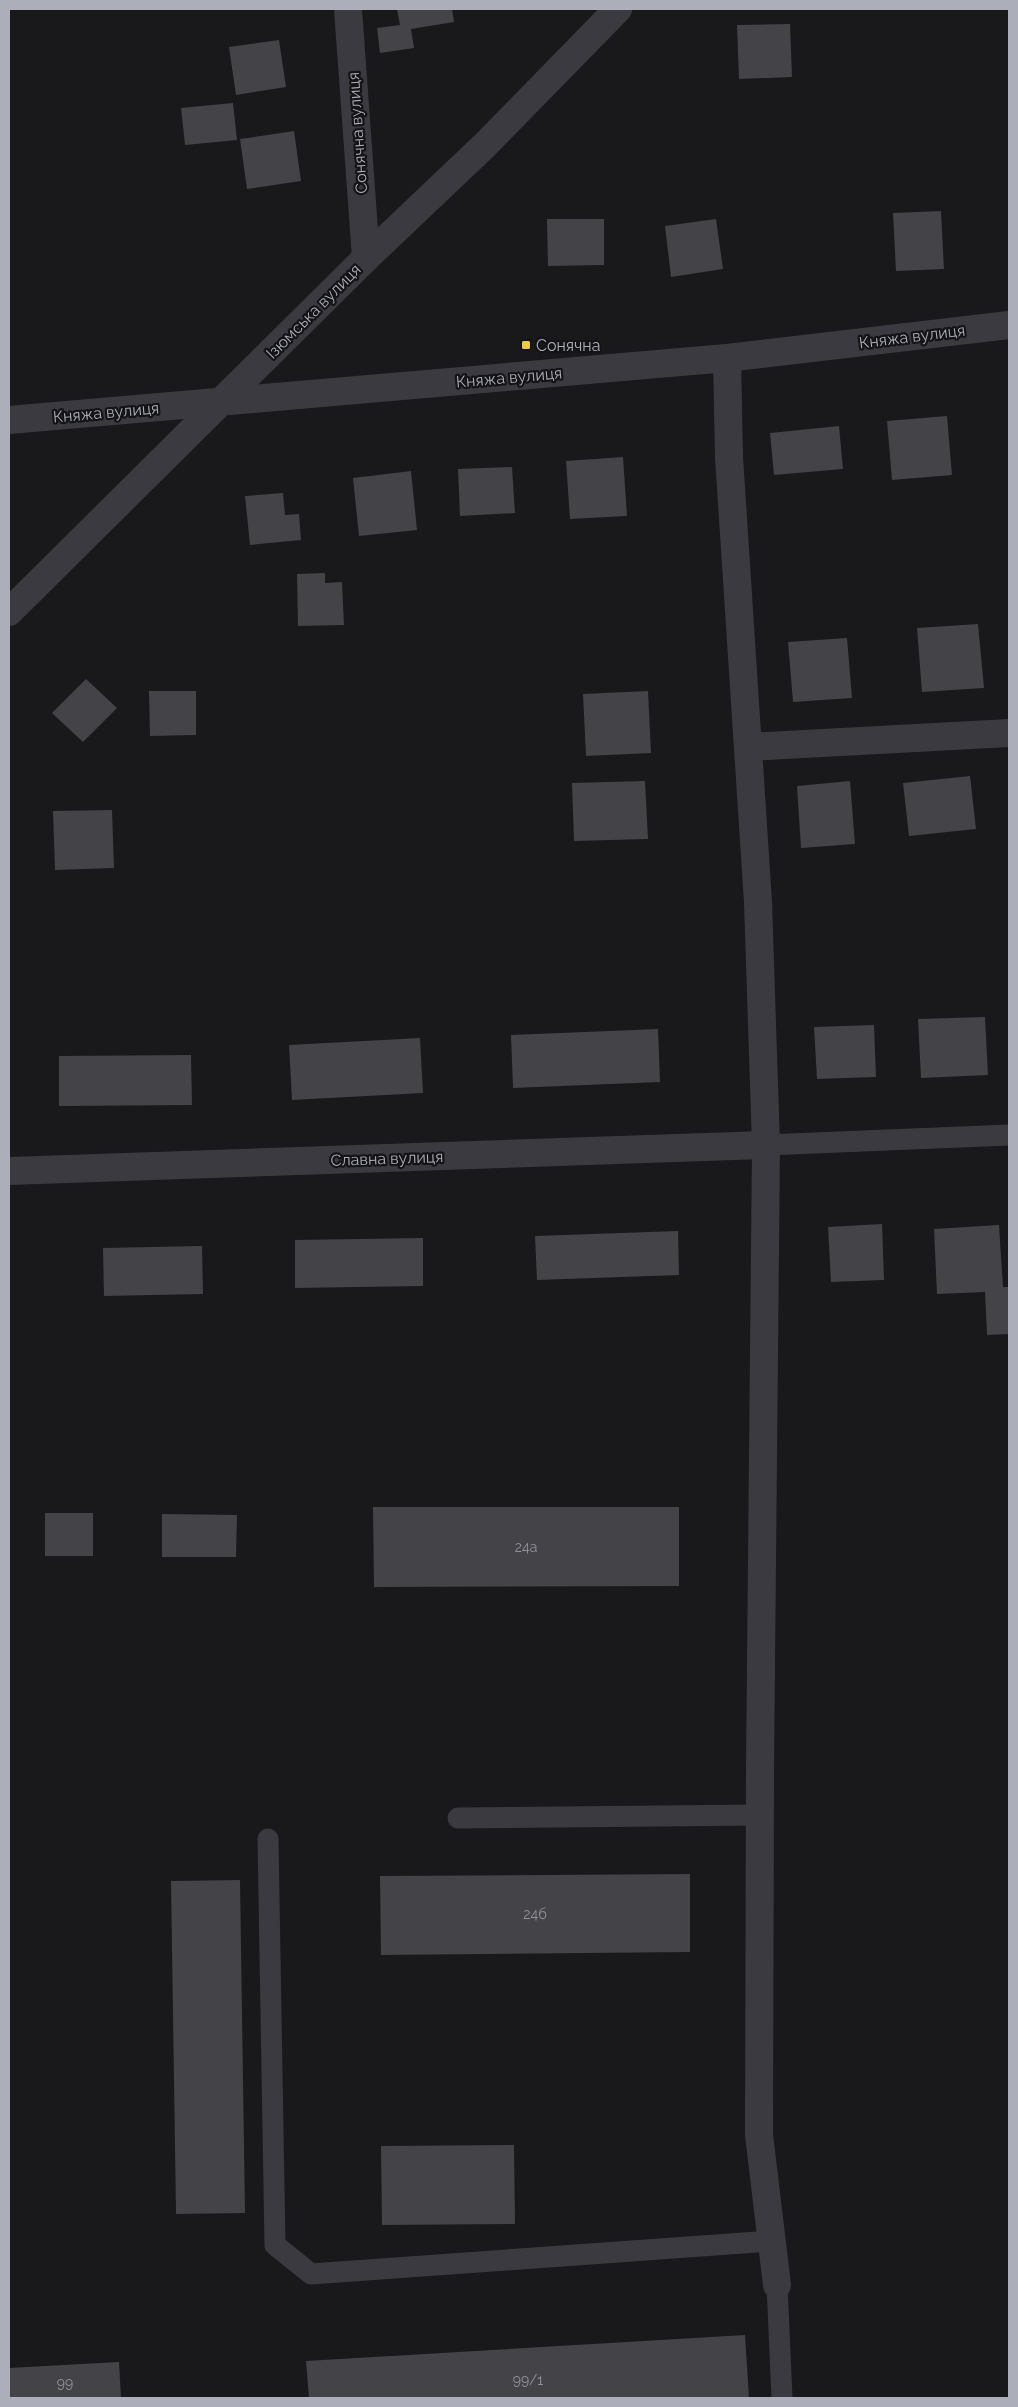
<svg xmlns="http://www.w3.org/2000/svg" width="1018" height="2407" viewBox="0 0 1018 2407" font-family="Raleway,sans-serif">
<rect width="100%" height="100%" fill="#19191b"/>
<!-- building -->
<g fill="#434348">
<path d="M 397,9 L 452,9 L 454,22 L 411,29 L 414,48 L 380,53 L 377,28 L 400,25 Z"/>
<path d="M 790,24 L 792,77 L 739,79 L 737,25 Z"/>
<path d="M 279,40 L 286,87 L 236,95 L 229,47 Z"/>
<path d="M 233,103 L 237,140 L 185,145 L 181,108 Z"/>
<path d="M 294,131 L 301,181 L 247,189 L 240,139 Z"/>
<path d="M 941,211 L 944,269 L 896,271 L 893,213 Z"/>
<path d="M 547,219 L 604,219 L 604,265 L 548,266 Z"/>
<path d="M 716,219 L 723,269 L 671,277 L 665,226 Z"/>
<path d="M 947,416 L 952,475 L 892,480 L 887,421 Z"/>
<path d="M 839,426 L 843,469 L 774,475 L 770,433 Z"/>
<path d="M 623,457 L 627,516 L 570,519 L 566,461 Z"/>
<path d="M 512,467 L 515,513 L 460,516 L 458,469 Z"/>
<path d="M 411,471 L 417,530 L 359,536 L 353,478 Z"/>
<path d="M 283,493 L 285,515 L 299,514 L 301,540 L 250,545 L 245,496 Z"/>
<path d="M 325,573 L 325,583 L 342,582 L 344,625 L 298,626 L 297,574 Z"/>
<path d="M 978,624 L 984,688 L 922,692 L 917,628 Z"/>
<path d="M 847,638 L 852,698 L 793,702 L 788,642 Z"/>
<path d="M 86,679 L 117,708 L 83,742 L 52,713 Z"/>
<path d="M 149,691 L 196,691 L 196,735 L 150,736 Z"/>
<path d="M 648,691 L 651,753 L 586,756 L 583,694 Z"/>
<path d="M 970,776 L 976,829 L 909,836 L 903,783 Z"/>
<path d="M 645,781 L 648,839 L 574,841 L 572,783 Z"/>
<path d="M 850,781 L 855,844 L 801,848 L 797,786 Z"/>
<path d="M 112,810 L 114,868 L 55,870 L 53,811 Z"/>
<path d="M 985,1017 L 988,1075 L 921,1078 L 918,1019 Z"/>
<path d="M 874,1025 L 876,1077 L 817,1079 L 814,1027 Z"/>
<path d="M 658,1029 L 660,1082 L 513,1088 L 511,1035 Z"/>
<path d="M 420,1038 L 423,1093 L 292,1100 L 289,1045 Z"/>
<path d="M 191,1055 L 192,1105 L 59,1106 L 59,1056 Z"/>
<path d="M 882,1224 L 884,1280 L 831,1282 L 828,1227 Z"/>
<path d="M 999,1225 L 1003,1287 L 1009,1287 L 1009,1334 L 987,1335 L 985,1292 L 937,1294 L 934,1229 Z"/>
<path d="M 678,1231 L 679,1275 L 537,1280 L 535,1236 Z"/>
<path d="M 423,1238 L 423,1286 L 295,1288 L 295,1240 Z"/>
<path d="M 202,1246 L 203,1294 L 104,1296 L 103,1248 Z"/>
<path d="M 373,1507 L 679,1507 L 679,1586 L 374,1587 Z"/>
<rect x="45" y="1513" width="48" height="43"/>
<path d="M 162,1514 L 237,1515 L 236,1557 L 162,1557 Z"/>
<path d="M 690,1874 L 690,1952 L 381,1955 L 380,1876 Z"/>
<path d="M 240,1880 L 245,2213 L 176,2214 L 171,1881 Z"/>
<path d="M 514,2145 L 515,2224 L 382,2225 L 381,2146 Z"/>
<path d="M 745,2335 L 749,2398 L 309,2398 L 306,2361 Z"/>
<path d="M 119,2362 L 121,2398 L 9,2398 L 9,2368 Z"/>
</g>
<g fill="none" stroke-linecap="round" stroke-linejoin="round">
<!-- lane -->
<g stroke="#3a3a40" stroke-width="21">
<path d="M 766,1145 L 1009,1135"/>
<path d="M 458,1818 L 759,1815"/>
<path d="M 268,1839 L 275,2245 L 311,2274 L 772,2241"/>
<path d="M 777,2285 L 782,2398"/>
</g>
<!-- street -->
<g stroke="#3a3a40" stroke-width="28">
<path d="M 348,9 L 366,258"/>
<path d="M 727,358 L 729,457 L 758,902 L 766,1145 L 760,1770 L 759,2135 L 777,2285"/>
<path d="M 9,420 L 727,358 L 1009,325"/>
<path d="M 9,612 L 366,258 L 485,145 L 618,9"/>
<path d="M 748,747 L 1009,733"/>
<path d="M 9,1171 L 766,1145"/>
</g>
</g>
<!-- markers -->
<rect fill="#e9cc43" stroke="#141416" stroke-width="2" x="521" y="340" width="10" height="10" rx="2.5"/>
<g text-anchor="middle" stroke-width="4.5" stroke-linejoin="round" paint-order="stroke">
<!-- number labels -->
<g font-size="14" fill="#92939e">
<text x="526" y="1552">24а</text>
<text x="535" y="1919">24б</text>
<text x="528" y="2385">99/1</text>
<text x="65" y="2388">99</text>
</g>
<!-- street labels -->
<g font-size="16" fill="#acaeba" stroke="#141416">
<text transform="translate(357 133) rotate(-94)" y="6">Сонячна вулиця</text>
<text transform="translate(313 311) rotate(-45)" y="6">Ізюмська вулиця</text>
<text transform="translate(912 336) rotate(-7)" y="6">Княжа вулиця</text>
<text transform="translate(509 377) rotate(-5)" y="6">Княжа вулиця</text>
<text transform="translate(106 412) rotate(-5)" y="6">Княжа вулиця</text>
<text transform="translate(387 1158) rotate(-2)" y="6">Славна вулиця</text>
</g>
<!-- poi labels -->
<g font-size="16" fill="#acaeba" stroke="#141416" text-anchor="start">
<text x="536" y="351">Сонячна</text>
</g>
</g>
<!-- border -->
<rect width="1018" height="2407" fill="none" stroke="#acaeba" stroke-width="20"/>
</svg>
